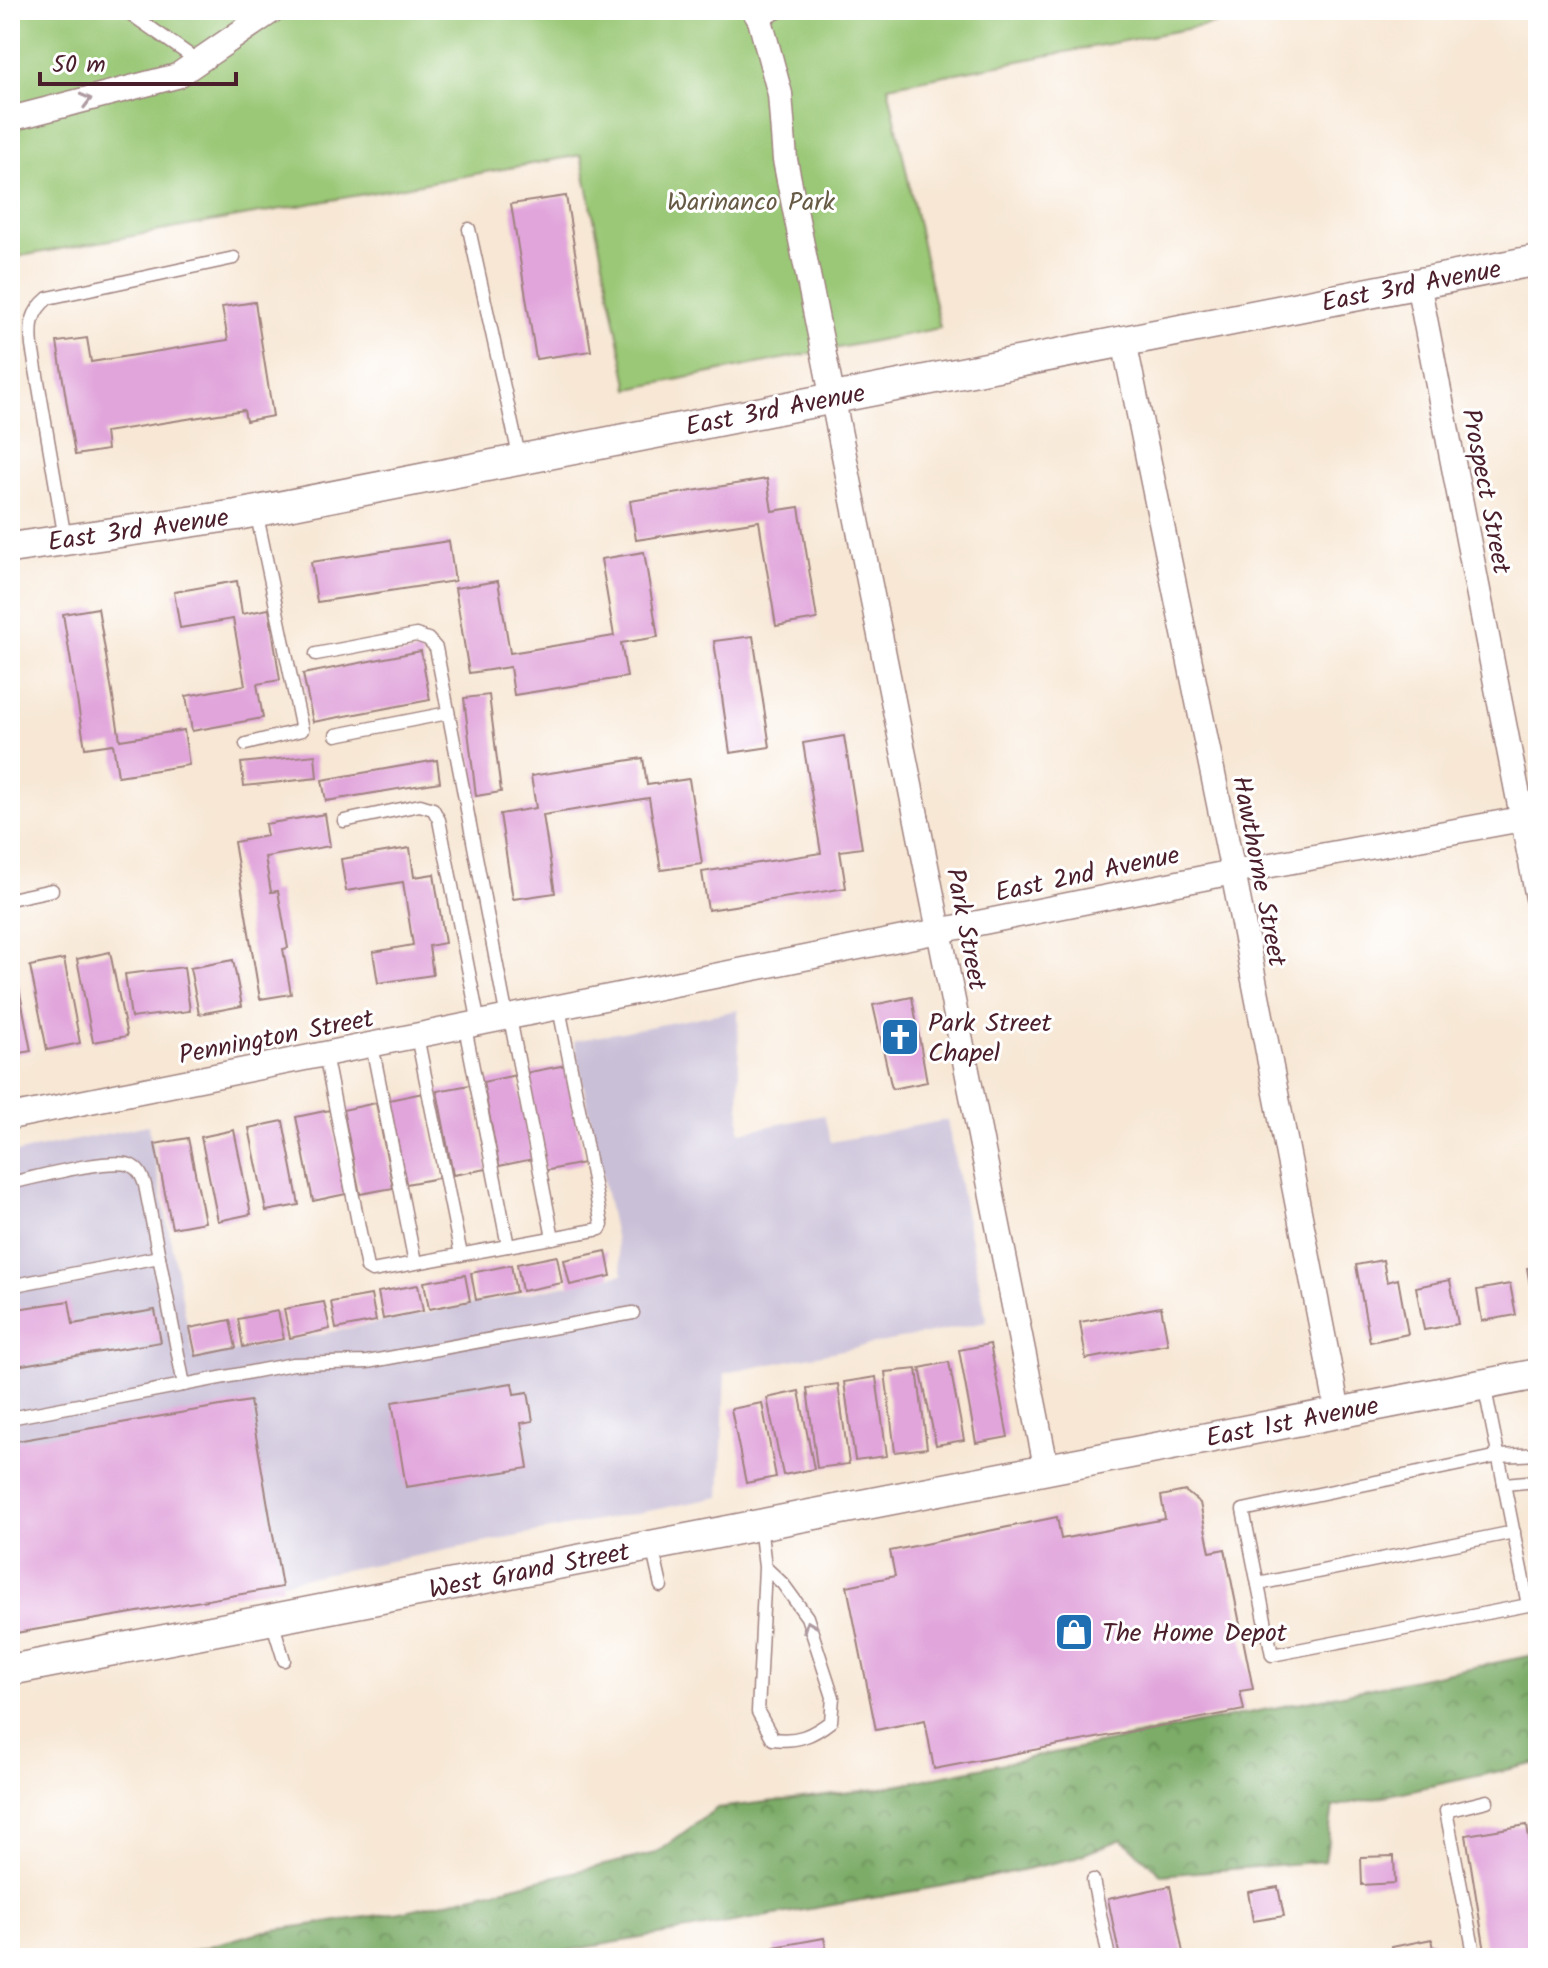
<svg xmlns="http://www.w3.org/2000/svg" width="1548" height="1968" viewBox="0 0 1548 1968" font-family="Kalam,sans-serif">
<defs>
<pattern id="forest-crowns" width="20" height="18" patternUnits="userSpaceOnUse" patternTransform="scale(2)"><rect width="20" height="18" fill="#7bac67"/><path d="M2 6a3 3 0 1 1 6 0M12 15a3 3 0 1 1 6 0" fill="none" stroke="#678b55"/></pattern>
</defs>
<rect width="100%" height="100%" fill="#fff"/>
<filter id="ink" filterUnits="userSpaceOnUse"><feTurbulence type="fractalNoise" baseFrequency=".0125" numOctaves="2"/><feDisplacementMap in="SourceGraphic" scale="16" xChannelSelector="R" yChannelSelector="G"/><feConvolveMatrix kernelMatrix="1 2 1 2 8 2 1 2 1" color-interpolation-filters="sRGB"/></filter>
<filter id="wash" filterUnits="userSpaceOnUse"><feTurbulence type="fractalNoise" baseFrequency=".006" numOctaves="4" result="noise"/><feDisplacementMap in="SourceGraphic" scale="32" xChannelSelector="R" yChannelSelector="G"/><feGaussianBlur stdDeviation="1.8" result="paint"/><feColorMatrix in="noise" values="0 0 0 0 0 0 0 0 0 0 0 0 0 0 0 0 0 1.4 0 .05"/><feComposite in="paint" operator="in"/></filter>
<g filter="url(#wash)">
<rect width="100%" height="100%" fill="#f7e7d4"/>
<!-- industrial -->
<path fill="#c9bfd7" d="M 738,1010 L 740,1132 L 824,1115 L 831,1142 L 947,1120 L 987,1322 L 725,1373 L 720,1497 L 10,1635 L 10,1154 L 148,1125 L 194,1359 L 623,1274 L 574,1041 Z"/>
<!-- forest -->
<path fill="url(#forest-crowns)" stroke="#626649" stroke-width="2" d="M 1538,1654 L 1538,1763 L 1333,1807 L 1325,1861 L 1162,1875 L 1122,1839 L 1071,1859 L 972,1881 L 525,1958 L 167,1958 L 260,1932 L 401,1912 L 656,1853 L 717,1808 L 877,1789 Z"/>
<!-- park -->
<path fill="#9ac876" stroke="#727450" stroke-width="2" d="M 10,10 L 1286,10 L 888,86 L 940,328 L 629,389 L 581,155 L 10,258 Z"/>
<g id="blocks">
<!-- building -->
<g fill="#e1a5db">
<path d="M 566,196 L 591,351 L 536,359 L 511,204 Z"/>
<path d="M 255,302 L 273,416 L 246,421 L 244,410 L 105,432 L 107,450 L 75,455 L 57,342 L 87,338 L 91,362 L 228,340 L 222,307 Z"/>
<path d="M 767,479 L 772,511 L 799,507 L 817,619 L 776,626 L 759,521 L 636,540 L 630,501 Z"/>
<path d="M 449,541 L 455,581 L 317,602 L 311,562 Z"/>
<path d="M 644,552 L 658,637 L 621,643 L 627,677 L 514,695 L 510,667 L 469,673 L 455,588 L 498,581 L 510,653 L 614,636 L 601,559 Z"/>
<path d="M 237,581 L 242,614 L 269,609 L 280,680 L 257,684 L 263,718 L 192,731 L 186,696 L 245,685 L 233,619 L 180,628 L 174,592 Z"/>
<path d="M 98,608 L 120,740 L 184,730 L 189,765 L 118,776 L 113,744 L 85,748 L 63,614 Z"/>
<path d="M 753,636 L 770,747 L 730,753 L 714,641 Z"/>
<path d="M 421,651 L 430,700 L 313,722 L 303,674 Z"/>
<path d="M 489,695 L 501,792 L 476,796 L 464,698 Z"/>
<path d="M 844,736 L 862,848 L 840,851 L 846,888 L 708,910 L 702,872 L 821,853 L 803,743 Z"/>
<path d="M 315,755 L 317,778 L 244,786 L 241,763 Z"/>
<path d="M 643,758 L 647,785 L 689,779 L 702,864 L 661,870 L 649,798 L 543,815 L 555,893 L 513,899 L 500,814 L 536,808 L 531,776 Z"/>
<path d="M 437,760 L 440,782 L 326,801 L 322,780 Z"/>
<path d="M 325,814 L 330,846 L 265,857 L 271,892 L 278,891 L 288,948 L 283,949 L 291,994 L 260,999 L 234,842 L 267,836 L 265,824 Z"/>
<path d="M 410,848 L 414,877 L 434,874 L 445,943 L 429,946 L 433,975 L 378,983 L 373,952 L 413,945 L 403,882 L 346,891 L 341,859 Z"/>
<path d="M 110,952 L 127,1036 L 93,1042 L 77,959 Z"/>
<path d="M 64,959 L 80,1043 L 47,1050 L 30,966 Z"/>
<path d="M 233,960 L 242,1006 L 199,1014 L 190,968 Z"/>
<path d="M 15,967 L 31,1051 L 10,1055 L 10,968 Z"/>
<path d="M 184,967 L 190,1011 L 131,1018 L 125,974 Z"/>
<path d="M 912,997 L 927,1082 L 892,1089 L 873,1005 Z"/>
<path d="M 566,1065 L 584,1163 L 544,1171 L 525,1073 Z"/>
<path d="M 516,1075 L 533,1159 L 499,1166 L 483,1082 Z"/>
<path d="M 470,1085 L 487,1169 L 453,1175 L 437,1091 Z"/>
<path d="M 423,1093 L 439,1178 L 406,1184 L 389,1100 Z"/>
<path d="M 376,1103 L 393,1188 L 360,1194 L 343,1110 Z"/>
<path d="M 330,1110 L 346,1194 L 313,1201 L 296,1117 Z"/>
<path d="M 283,1121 L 299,1205 L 266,1211 L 249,1128 Z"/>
<path d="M 234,1130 L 251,1214 L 218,1221 L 201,1137 Z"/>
<path d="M 188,1138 L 205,1222 L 172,1228 L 155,1144 Z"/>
<path d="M 606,1251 L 611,1276 L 570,1285 L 564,1260 Z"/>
<path d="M 557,1256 L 562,1283 L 522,1291 L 517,1264 Z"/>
<path d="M 1383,1260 L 1387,1282 L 1398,1279 L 1408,1334 L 1370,1342 L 1356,1265 Z"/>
<path d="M 511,1265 L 516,1292 L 476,1300 L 471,1273 Z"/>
<path d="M 1538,1266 L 1538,1309 L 1534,1309 L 1527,1268 Z"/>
<path d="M 465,1275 L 470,1301 L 429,1309 L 424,1282 Z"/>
<path d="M 1450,1280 L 1458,1324 L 1424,1330 L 1416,1287 Z"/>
<path d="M 1510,1284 L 1516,1315 L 1482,1321 L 1477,1290 Z"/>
<path d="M 418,1285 L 423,1311 L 383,1319 L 378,1292 Z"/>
<path d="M 371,1295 L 376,1321 L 336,1329 L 331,1302 Z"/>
<path d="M 69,1301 L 73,1324 L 155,1310 L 161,1342 L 10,1367 L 10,1310 Z"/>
<path d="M 324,1302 L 330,1329 L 290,1338 L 284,1309 Z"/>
<path d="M 1161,1307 L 1168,1344 L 1086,1359 L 1080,1322 Z"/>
<path d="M 278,1311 L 284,1339 L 243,1347 L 238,1319 Z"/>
<path d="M 230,1320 L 236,1348 L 196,1356 L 190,1328 Z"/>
<path d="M 990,1344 L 1008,1437 L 976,1443 L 959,1350 Z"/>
<path d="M 949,1362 L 964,1440 L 936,1445 L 920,1368 Z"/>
<path d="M 917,1369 L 927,1448 L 895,1452 L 885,1372 Z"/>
<path d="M 876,1377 L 887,1456 L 855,1460 L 844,1382 Z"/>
<path d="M 512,1383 L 514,1394 L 528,1392 L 533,1421 L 521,1423 L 528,1468 L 406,1487 L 392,1402 Z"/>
<path d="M 838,1384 L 849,1464 L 817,1468 L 807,1388 Z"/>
<path d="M 799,1391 L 814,1469 L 783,1475 L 767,1398 Z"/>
<path d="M 250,1401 L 282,1587 L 10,1634 L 10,1442 Z"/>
<path d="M 762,1403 L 776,1477 L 746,1483 L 731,1409 Z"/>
<path d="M 1185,1491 L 1200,1503 L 1210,1552 L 1225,1549 L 1253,1689 L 1240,1691 L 1244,1710 L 934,1769 L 925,1720 L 876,1730 L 847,1586 L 895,1576 L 890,1551 L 1057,1517 L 1061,1539 L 1165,1519 L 1161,1496 Z"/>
<path d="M 1527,1825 L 1538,1895 L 1538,1958 L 1486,1958 L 1466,1835 Z"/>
<path d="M 1394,1856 L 1395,1883 L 1362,1885 L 1361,1857 Z"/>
<path d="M 1170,1886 L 1184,1958 L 1120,1958 L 1108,1899 Z"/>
<path d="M 1278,1887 L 1284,1916 L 1253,1921 L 1248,1892 Z"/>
<path d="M 824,1938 L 828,1958 L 776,1958 L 774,1947 Z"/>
<path d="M 1432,1939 L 1436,1958 L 1395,1958 L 1392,1947 Z"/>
</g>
</g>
</g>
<g filter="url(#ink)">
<use href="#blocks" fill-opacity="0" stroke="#a08380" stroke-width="2"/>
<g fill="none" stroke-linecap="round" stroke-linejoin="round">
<!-- service casing -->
<g stroke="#a08380" stroke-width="15">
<g id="service">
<path d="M 125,10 L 198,61"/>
<path d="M 760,20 L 783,10"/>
<path d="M 469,229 L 520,460"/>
<path d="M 65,539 L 32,346 C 30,325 31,312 48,298 L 234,258"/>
<path d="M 316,654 L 416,635 L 428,639 L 436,648 L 507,1018"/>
<path d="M 336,735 L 448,713"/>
<path d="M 246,744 L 302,730 L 256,511"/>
<path d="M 344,821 L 420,805 L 433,809 L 439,820 L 479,1024"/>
<path d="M 10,899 L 52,890"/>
<path d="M 510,1018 L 553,1238"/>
<path d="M 465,1027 L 508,1246"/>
<path d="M 417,1036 L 461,1255"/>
<path d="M 372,1045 L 415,1263"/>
<path d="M 325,1054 L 367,1268 L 372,1271 L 600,1229 L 602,1225 L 559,1008"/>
<path d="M 10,1183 C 35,1178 108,1157 130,1165 C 139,1169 142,1176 145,1185 L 184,1385"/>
<path d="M 10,1286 L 159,1257"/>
<path d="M 1484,1384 L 1504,1484"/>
<path d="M 10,1418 L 293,1364 L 367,1362 L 633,1313"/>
<path d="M 1538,1454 L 1499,1456 L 1243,1510 L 1272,1655 L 1528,1605 L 1504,1484 L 1538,1481"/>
<path d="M 760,1525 L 765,1567 L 758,1712 L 773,1739 C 797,1742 812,1736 831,1721 L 833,1697 L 807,1617 L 783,1584 L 765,1567"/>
<path d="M 652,1546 L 661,1586"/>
<path d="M 1258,1584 L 1514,1532"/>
<path d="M 272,1621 L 284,1660"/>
<path d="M 1093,1880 L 1109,1958"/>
<path d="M 1475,1958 L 1446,1811 L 1487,1801"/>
</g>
</g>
<!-- minor casing -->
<g stroke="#a08380" stroke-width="27">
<g id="minor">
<path d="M 754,10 L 760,20 L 780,94 L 785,160 L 1047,1471"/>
<path d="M 10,119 L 177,76 L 273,10"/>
<path d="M 1418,283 L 1538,898"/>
<path d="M 1124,341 L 1233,872 L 1338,1412"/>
<path d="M 10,1117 L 1233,872 L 1538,816"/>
</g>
</g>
<!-- tertiary casing -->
<g stroke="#a08380" stroke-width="33">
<g id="tertiary">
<path d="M 10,548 L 237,515 L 1538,260"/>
<path d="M 10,1670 L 1538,1374"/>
</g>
</g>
<!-- service -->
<use href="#service" stroke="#fff" stroke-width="12"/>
<!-- minor -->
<use href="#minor" stroke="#fff" stroke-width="24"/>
<!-- tertiary -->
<use href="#tertiary" stroke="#fff" stroke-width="30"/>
</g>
<!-- one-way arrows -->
<defs><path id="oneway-chevron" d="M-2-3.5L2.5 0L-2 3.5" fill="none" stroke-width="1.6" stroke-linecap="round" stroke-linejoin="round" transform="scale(2)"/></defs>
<g stroke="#ae9aa0">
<use href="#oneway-chevron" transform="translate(86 100) rotate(-15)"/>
<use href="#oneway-chevron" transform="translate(809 1626) rotate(-111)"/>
</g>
</g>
<!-- icons -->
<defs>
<g id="church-square" transform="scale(2)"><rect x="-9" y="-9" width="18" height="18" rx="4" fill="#1f6fb2" stroke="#fff"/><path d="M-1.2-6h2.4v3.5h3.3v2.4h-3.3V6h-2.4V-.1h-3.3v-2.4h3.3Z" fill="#fff"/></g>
<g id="shop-square" transform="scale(2)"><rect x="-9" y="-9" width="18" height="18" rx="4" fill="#1f6fb2" stroke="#fff"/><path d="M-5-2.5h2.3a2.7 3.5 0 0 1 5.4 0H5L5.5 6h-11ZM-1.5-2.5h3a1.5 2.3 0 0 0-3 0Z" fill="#fff"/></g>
</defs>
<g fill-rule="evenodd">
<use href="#church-square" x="900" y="1037"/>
<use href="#shop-square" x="1074" y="1632"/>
</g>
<g text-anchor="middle" stroke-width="6" stroke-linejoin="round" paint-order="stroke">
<!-- park labels -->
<g font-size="26" fill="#665a45" stroke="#fff">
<text x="751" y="210">Warinanco Park</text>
</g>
<!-- street labels -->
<g font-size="26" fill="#4a1f2b" stroke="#fff">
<text transform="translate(1411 285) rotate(-11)" y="9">East 3rd Avenue</text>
<text transform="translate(775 409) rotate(-11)" y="9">East 3rd Avenue</text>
<text transform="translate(1487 491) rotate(79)" y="9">Prospect Street</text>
<text transform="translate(138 529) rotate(-8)" y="9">East 3rd Avenue</text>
<text transform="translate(1260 871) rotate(79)" y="9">Hawthorne Street</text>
<text transform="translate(1087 873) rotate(-12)" y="9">East 2nd Avenue</text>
<text transform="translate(967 929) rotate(79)" y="9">Park Street</text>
<text transform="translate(276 1036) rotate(-11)" y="9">Pennington Street</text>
<text transform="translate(1292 1421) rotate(-11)" y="9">East 1st Avenue</text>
<text transform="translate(529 1570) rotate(-11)" y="9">West Grand Street</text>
</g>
<!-- poi labels -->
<g font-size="26" fill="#4a1f2b" stroke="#fff" text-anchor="start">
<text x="928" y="1031">Park Street<tspan x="928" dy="30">Chapel</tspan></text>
<text x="1102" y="1641">The Home Depot</text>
</g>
</g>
<!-- margin -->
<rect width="1548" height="1968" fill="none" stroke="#fff" stroke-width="40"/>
<!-- scale -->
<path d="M40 72v12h196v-12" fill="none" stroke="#4a1f2b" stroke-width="4"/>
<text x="52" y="72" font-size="24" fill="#4a1f2b" stroke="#ffffff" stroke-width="6" paint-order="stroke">50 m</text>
</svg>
